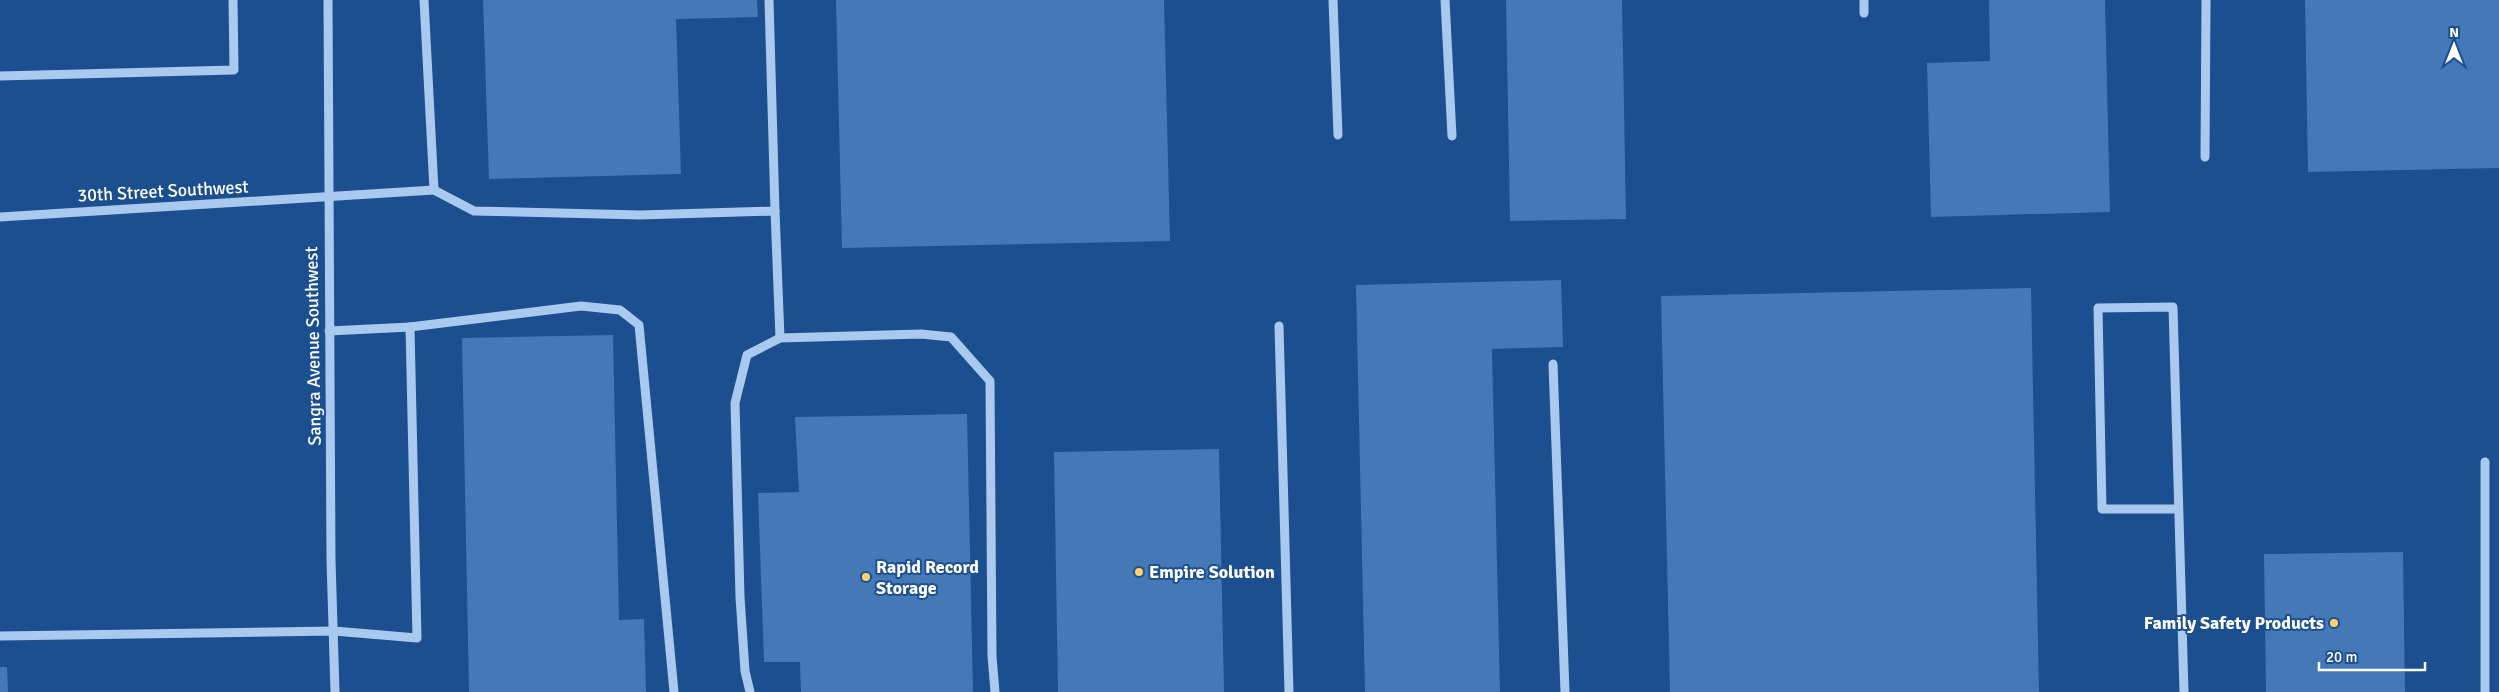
<svg xmlns="http://www.w3.org/2000/svg" width="2499" height="692" viewBox="0 0 2499 692" font-family="Signika,sans-serif">
<rect width="100%" height="100%" fill="#1b4f8f"/>
<!-- building -->
<g fill="#4478b7">
<path d="M 483,0 L 757,0 L 758,17 L 676,19 L 681,174 L 489,179 Z"/>
<path d="M 836,0 L 1164,0 L 1170,241 L 842,248 Z"/>
<path d="M 1506,0 L 1622,0 L 1626,219 L 1510,221 Z"/>
<path d="M 1989,0 L 2105,0 L 2110,212 L 1931,217 L 1927,63 L 1990,61 Z"/>
<path d="M 2305,0 L 2499,0 L 2499,168 L 2308,172 Z"/>
<path d="M 1561,280 L 1563,347 L 1492,349 L 1500,692 L 1365,692 L 1356,285 Z"/>
<path d="M 2031,288 L 2039,692 L 1670,692 L 1661,296 Z"/>
<path d="M 613,335 L 619,620 L 644,619 L 646,692 L 469,692 L 462,338 Z"/>
<path d="M 967,414 L 973,692 L 801,692 L 800,662 L 764,662 L 758,493 L 799,492 L 795,417 Z"/>
<path d="M 1219,449 L 1224,692 L 1058,692 L 1054,452 Z"/>
<path d="M 2403,552 L 2405,692 L 2266,692 L 2264,554 Z"/>
<path d="M 0,667 L 7,667 L 8,692 L 0,692 Z"/>
</g>
<g fill="none" stroke-linecap="round" stroke-linejoin="round">
<!-- minor -->
<g stroke="#a9c9ee" stroke-width="9">
<path d="M 328,0 L 331,560 L 335,692"/>
<path d="M 424,0 L 434,190"/>
<path d="M 1333,0 L 1338,135"/>
<path d="M 1445,0 L 1452,136"/>
<path d="M 1864,0 L 1864,13"/>
<path d="M 0,76 L 234,70 L 233,0"/>
<path d="M 2205,157 L 2206,0"/>
<path d="M 775,211 L 780,338"/>
<path d="M 0,217 L 434,190 L 474,211 L 640,215 L 775,211 L 769,0"/>
<path d="M 1279,326 L 1289,692"/>
<path d="M 410,327 L 581,306 L 620,310 L 639,325 L 674,692"/>
<path d="M 1553,364 L 1565,692"/>
<path d="M 2485,462 L 2485,692"/>
<path d="M 2178,509 L 2102,509 L 2098,308 L 2173,307 L 2184,692"/>
<path d="M 0,636 L 334,631 L 417,638 L 410,327 L 329,331"/>
<path d="M 750,692 L 745,671 L 740,597 L 735,403 L 747,355 L 780,338 L 921,334 L 951,337 L 990,381 L 992,656 L 995,692"/>
</g>
</g>
<!-- markers -->
<g fill="#ffd166" stroke="#1b4f8f" stroke-width="2">
<circle cx="1139" cy="572" r="5"/>
<circle cx="866" cy="577" r="5"/>
<circle cx="2334" cy="623" r="5"/>
</g>
<g text-anchor="middle" stroke-width="4" stroke-linejoin="round" paint-order="stroke">
<!-- street labels -->
<g font-size="18" fill="#fff" stroke="#1b4f8f">
<text transform="translate(163 191) rotate(-3)" y="6">30th Street Southwest</text>
<text transform="translate(313 346) rotate(-91)" y="6">Sangra Avenue Southwest</text>
</g>
<!-- poi labels -->
<g font-size="18" font-weight="bold" fill="#fff" stroke="#1b4f8f" text-anchor="start">
<text x="876" y="573">Rapid Record<tspan x="876" dy="21">Storage</tspan></text>
<text x="1149" y="578">Empire Solution</text>
<text x="2324" y="629" text-anchor="end">Family Safety Products</text>
</g>
</g>
<!-- north arrow -->
<g transform="translate(2454 45)" stroke="#1b4f8f" stroke-width="4" paint-order="stroke">
<path d="M0-4L9 19L0 12L-9 19Z" fill="#ffffff"/>
<text y="-8" font-size="14" font-weight="bold" text-anchor="middle" fill="#ffffff">N</text>
</g>
<!-- scale -->
<path d="M2319 662v8h106v-8" fill="none" stroke="#ffffff" stroke-width="2.5"/>
<text x="2326" y="662" font-size="15" fill="#ffffff" stroke="#1b4f8f" stroke-width="4" paint-order="stroke">20 m</text>
</svg>
